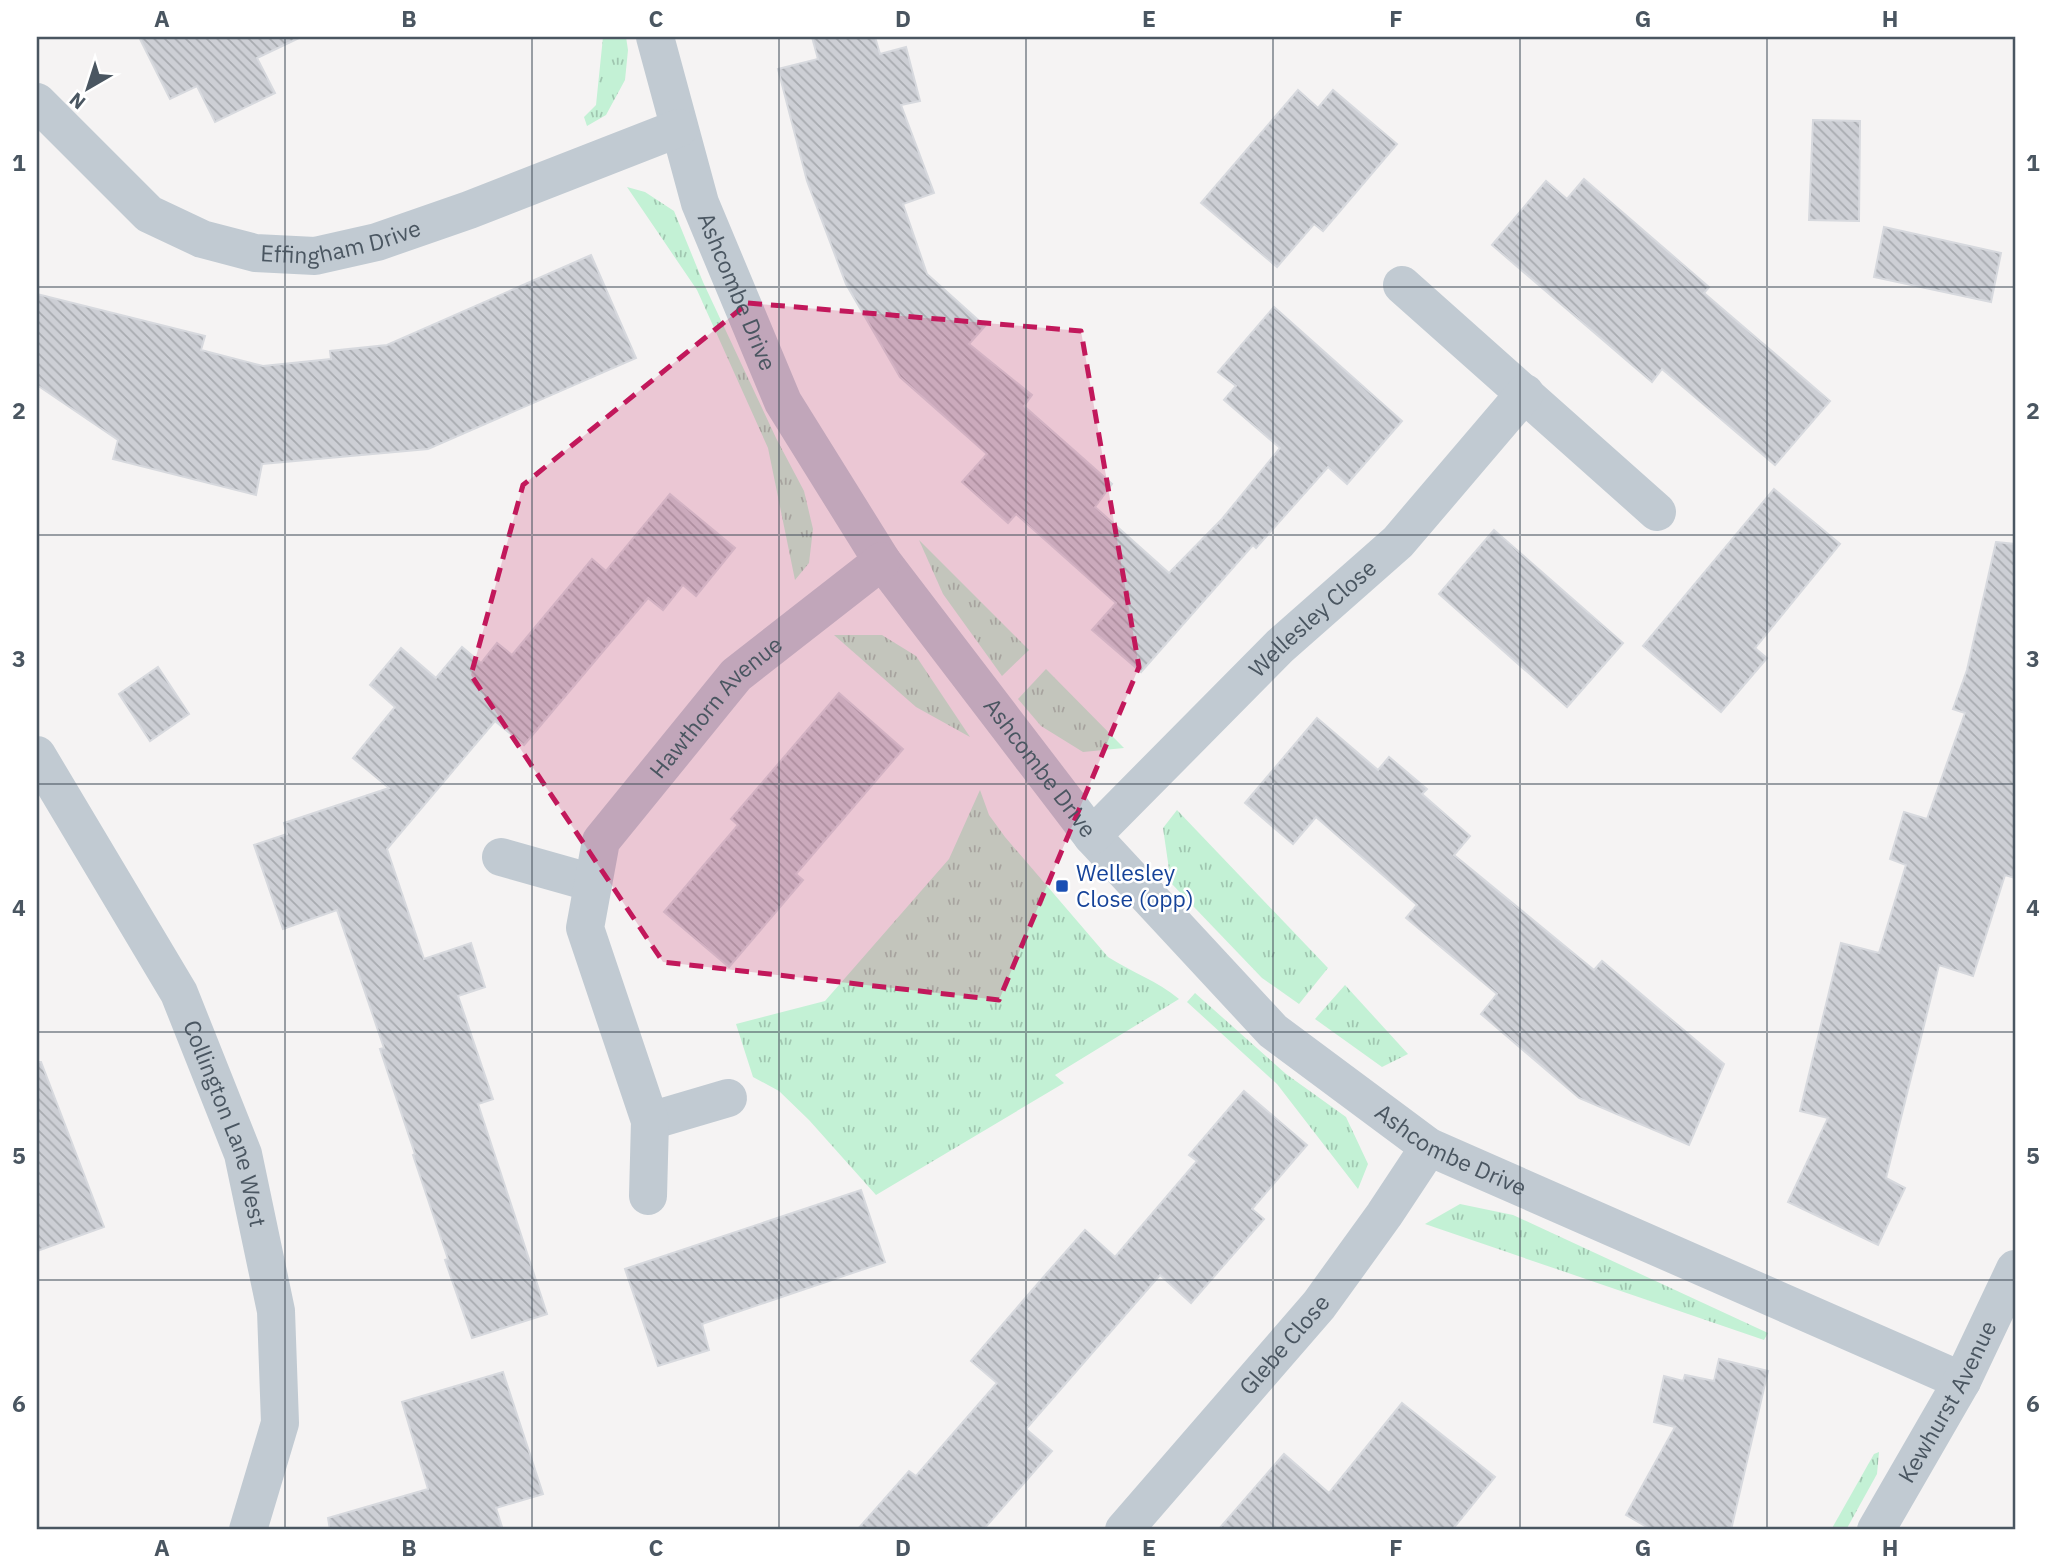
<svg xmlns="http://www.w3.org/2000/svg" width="2052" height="1567" viewBox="0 0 2052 1567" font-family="'IBM Plex Sans',sans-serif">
<defs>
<pattern id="grass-tufts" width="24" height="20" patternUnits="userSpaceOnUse" patternTransform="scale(1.75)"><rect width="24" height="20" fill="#c3f1d5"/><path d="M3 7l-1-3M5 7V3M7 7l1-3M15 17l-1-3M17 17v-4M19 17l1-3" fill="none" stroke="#a0c6b0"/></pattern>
<pattern id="building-back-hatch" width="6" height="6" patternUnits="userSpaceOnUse" patternTransform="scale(1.75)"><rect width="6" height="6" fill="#cdcfd5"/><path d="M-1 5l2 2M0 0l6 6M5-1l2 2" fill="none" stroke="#a8abb0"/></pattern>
</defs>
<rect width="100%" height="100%" fill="#f5f3f3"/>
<!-- grass -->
<g fill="url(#grass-tufts)">
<path d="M 603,37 L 626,37 L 628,50 L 625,80 L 606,115 L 587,126 L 584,117 L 596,105 Z"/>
<path d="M 627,187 L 645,192 L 674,211 L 703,282 L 776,438 L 804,491 L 813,529 L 809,563 L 795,580 L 768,448 L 697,290 Z"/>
<path d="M 919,540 L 1029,650 L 1002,676 L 943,594 Z"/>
<path d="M 834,635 L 882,635 L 916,656 L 970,737 L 916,707 Z"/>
<path d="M 1046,669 L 1124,748 L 1083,752 L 1041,726 L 1018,699 Z"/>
<path d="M 980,790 L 989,815 L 1005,837 L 1108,957 C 1131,972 1158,981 1179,999 L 1055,1075 L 1064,1083 L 876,1195 L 809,1120 L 779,1091 L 753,1077 L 736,1024 L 825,1001 L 949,859 Z"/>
<path d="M 1177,810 L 1328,968 L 1299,1004 L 1262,978 L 1171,883 L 1163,828 Z"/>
<path d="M 1345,985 L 1408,1054 L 1382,1067 L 1315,1019 Z"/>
<path d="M 1195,993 L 1286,1074 L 1346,1117 L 1368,1164 L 1358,1189 L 1277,1084 L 1187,1002 Z"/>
<path d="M 1460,1204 L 1513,1215 L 1768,1333 L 1764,1340 L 1425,1224 Z"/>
<path d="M 1879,1452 L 1877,1474 L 1846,1530 L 1831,1530 L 1874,1454 Z"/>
</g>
<!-- building -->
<g fill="url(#building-back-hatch)" stroke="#d7d9de" stroke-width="2">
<path d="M 139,37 L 301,37 L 257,58 L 275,93 L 215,122 L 197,86 L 170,99 Z"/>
<path d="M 812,37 L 875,37 L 880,54 L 906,47 L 920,101 L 901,105 L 934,193 L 903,204 L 927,274 L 985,326 L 969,344 L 1032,395 L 1024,406 L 1112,484 L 1095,507 L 1169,573 L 1222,519 L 1280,448 L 1224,400 L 1236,386 L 1218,372 L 1274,307 L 1402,421 L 1347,484 L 1328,467 L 1256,548 L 1253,545 L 1141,672 L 1092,630 L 1116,603 L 1016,514 L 1008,523 L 962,482 L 987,454 L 900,377 L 846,284 L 807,181 L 778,69 L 818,59 Z"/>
<path d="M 1298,90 L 1318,108 L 1333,90 L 1397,144 L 1323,231 L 1314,224 L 1277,267 L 1201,203 Z"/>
<path d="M 1813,120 L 1860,121 L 1859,221 L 1809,220 Z"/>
<path d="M 1584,179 L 1709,287 L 1704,293 L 1830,401 L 1775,465 L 1662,369 L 1652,382 L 1492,245 L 1546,181 L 1567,199 Z"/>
<path d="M 1884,227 L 2001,253 L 1991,302 L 1874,277 Z"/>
<path d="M 591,255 L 636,358 L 428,449 L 262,464 L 256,495 L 113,459 L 118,440 L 37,385 L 37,294 L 205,336 L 201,350 L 263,366 L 331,359 L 330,351 L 387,345 Z"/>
<path d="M 1774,489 L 1840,544 L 1755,648 L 1767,658 L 1721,712 L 1643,646 Z"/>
<path d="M 670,494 L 735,548 L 696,596 L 683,585 L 663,610 L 648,598 L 524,745 L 495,721 L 387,849 L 424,959 L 471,943 L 485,987 L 458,996 L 493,1099 L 478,1104 L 547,1314 L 472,1338 L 445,1260 L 448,1259 L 413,1155 L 415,1154 L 380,1049 L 384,1048 L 337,910 L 283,929 L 254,845 L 287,834 L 284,823 L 389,788 L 353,758 L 395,707 L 370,685 L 401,648 L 436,678 L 462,647 L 481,663 L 497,643 L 512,655 L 592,559 L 606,571 Z"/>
<path d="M 1494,530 L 1623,643 L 1567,707 L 1439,594 Z"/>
<path d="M 1996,542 L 2015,544 L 2015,878 L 2005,875 L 1973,976 L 1939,965 L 1886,1178 L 1905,1188 L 1878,1245 L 1788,1202 L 1828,1118 L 1800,1111 L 1841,943 L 1879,953 L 1906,865 L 1890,859 L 1904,812 L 1927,819 L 1965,713 L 1953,709 L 1967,670 Z"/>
<path d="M 158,667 L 189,714 L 150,741 L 119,694 Z"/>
<path d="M 839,693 L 903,749 L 796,874 L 803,880 L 729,967 L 664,912 L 738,825 L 731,819 Z"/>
<path d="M 1317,718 L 1378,770 L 1389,757 L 1427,789 L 1422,794 L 1470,836 L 1454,855 L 1594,970 L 1602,961 L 1724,1064 L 1689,1145 L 1579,1098 L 1481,1014 L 1497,994 L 1406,918 L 1417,905 L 1316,817 L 1293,844 L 1245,803 Z"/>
<path d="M 37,1062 L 41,1062 L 104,1227 L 37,1251 Z"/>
<path d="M 1244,1091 L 1307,1145 L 1252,1209 L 1264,1219 L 1191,1303 L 1160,1275 L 1026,1429 L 1052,1451 L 983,1530 L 857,1530 L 909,1471 L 916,1476 L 997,1383 L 971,1361 L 1047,1273 L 1085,1230 L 1115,1257 L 1197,1161 L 1189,1155 Z"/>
<path d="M 861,1190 L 885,1262 L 702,1324 L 709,1350 L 658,1366 L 625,1269 Z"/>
<path d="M 1719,1359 L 1768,1371 L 1731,1530 L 1652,1530 L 1626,1515 L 1675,1427 L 1654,1422 L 1664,1376 L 1683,1381 L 1685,1375 L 1714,1381 Z"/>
<path d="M 503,1372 L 543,1494 L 496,1508 L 503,1530 L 330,1530 L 328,1518 L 428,1489 L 402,1402 Z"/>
<path d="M 1402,1403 L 1495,1477 L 1452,1530 L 1218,1530 L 1284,1454 L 1329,1493 Z"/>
</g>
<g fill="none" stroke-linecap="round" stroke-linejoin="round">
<!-- minor -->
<g stroke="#c1cad2" stroke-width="38">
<path id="s1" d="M 655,37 L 700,203 L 783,402 L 882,561 L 1092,836 L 1273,1031 L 1429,1147 L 1962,1381"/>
<path id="s2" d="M 37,102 L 149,214 L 202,239 L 255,253 L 315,256 L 377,242 L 469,210 L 679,128"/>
<path d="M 1402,285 L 1657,512"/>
<path id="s3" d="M 37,755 L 179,993 L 243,1154 L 276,1311 L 280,1423 L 248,1530"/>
<path id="s4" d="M 1092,836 L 1280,646 L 1398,542 L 1525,393"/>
<path d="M 501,857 L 593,883"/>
<path d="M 650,1121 L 728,1098"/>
<path id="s5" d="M 648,1196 L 650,1121 L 585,928 L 601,841 L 736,675 L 882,561"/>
<path id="s6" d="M 1124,1530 L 1319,1305 L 1384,1215 L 1429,1147"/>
<path id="s7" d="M 1876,1530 L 1962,1381 L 2015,1269"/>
</g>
</g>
<!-- marked area -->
<path fill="#c2185b" fill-opacity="0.2" stroke="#c2185b" stroke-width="5" stroke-dasharray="14 9" stroke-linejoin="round" d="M 748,303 L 1081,331 L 1139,667 L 999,1000 L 663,962 L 471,675 L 523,485 Z"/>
<!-- grid -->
<path fill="none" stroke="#4a5661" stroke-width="2" stroke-opacity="0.55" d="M 285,37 L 285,1530M 532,37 L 532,1530M 779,37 L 779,1530M 1026,37 L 1026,1530M 1273,37 L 1273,1530M 1520,37 L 1520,1530M 1767,37 L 1767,1530M 37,287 L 2015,287M 37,535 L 2015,535M 37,784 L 2015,784M 37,1032 L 2015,1032M 37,1280 L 2015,1280"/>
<!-- markers -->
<rect fill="#1a4fb4" stroke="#fff" stroke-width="2.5" x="1055" y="879" width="14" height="14" rx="3.5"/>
<g text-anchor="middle" stroke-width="5" stroke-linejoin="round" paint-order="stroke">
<!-- street labels -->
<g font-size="23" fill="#4a5661" stroke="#fff">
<text dy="8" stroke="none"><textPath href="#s2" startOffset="359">Effingham Drive</textPath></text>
<text dy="8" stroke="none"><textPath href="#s1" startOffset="268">Ashcombe Drive</textPath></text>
<text dy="8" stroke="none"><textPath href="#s4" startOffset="310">Wellesley Close</textPath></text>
<text dy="8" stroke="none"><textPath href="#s5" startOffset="544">Hawthorn Avenue</textPath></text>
<text dy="8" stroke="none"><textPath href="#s1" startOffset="835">Ashcombe Drive</textPath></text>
<text dy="8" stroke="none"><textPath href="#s3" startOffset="416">Collington Lane West</textPath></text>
<text dy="8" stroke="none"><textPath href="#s1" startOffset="1402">Ashcombe Drive</textPath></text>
<text dy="8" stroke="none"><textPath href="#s6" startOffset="245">Glebe Close</textPath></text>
<text dy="8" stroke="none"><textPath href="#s7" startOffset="147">Kewhurst Avenue</textPath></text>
</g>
<!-- transit labels -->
<g font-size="23" fill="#164399" stroke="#fff" text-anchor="start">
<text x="1076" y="881">Wellesley<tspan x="1076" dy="26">Close (opp)</tspan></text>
</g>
</g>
<!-- border -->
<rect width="2052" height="1567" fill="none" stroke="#ffffff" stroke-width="77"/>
<!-- north arrow -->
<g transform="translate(88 88) rotate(219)" stroke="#ffffff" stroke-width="5" paint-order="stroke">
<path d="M0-5L12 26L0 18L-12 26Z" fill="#4a5661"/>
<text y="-10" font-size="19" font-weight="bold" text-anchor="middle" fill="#4a5661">N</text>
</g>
<rect x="38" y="38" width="1976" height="1490" fill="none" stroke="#4a5661" stroke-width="2.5"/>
<g font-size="23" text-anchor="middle" font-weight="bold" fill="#4a5661">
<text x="162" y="27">A</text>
<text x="409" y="27">B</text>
<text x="656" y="27">C</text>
<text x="903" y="27">D</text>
<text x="1149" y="27">E</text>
<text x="1396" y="27">F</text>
<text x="1643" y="27">G</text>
<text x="1890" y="27">H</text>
<text x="19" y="171">1</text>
<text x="2033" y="171">1</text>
<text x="19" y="419">2</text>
<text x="2033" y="419">2</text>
<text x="19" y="667">3</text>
<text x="2033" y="667">3</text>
<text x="19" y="916">4</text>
<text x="2033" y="916">4</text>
<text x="19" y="1164">5</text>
<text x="2033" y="1164">5</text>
<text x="19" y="1412">6</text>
<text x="2033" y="1412">6</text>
<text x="162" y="1556">A</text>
<text x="409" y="1556">B</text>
<text x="656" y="1556">C</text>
<text x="903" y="1556">D</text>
<text x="1149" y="1556">E</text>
<text x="1396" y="1556">F</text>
<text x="1643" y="1556">G</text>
<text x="1890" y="1556">H</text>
</g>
</svg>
